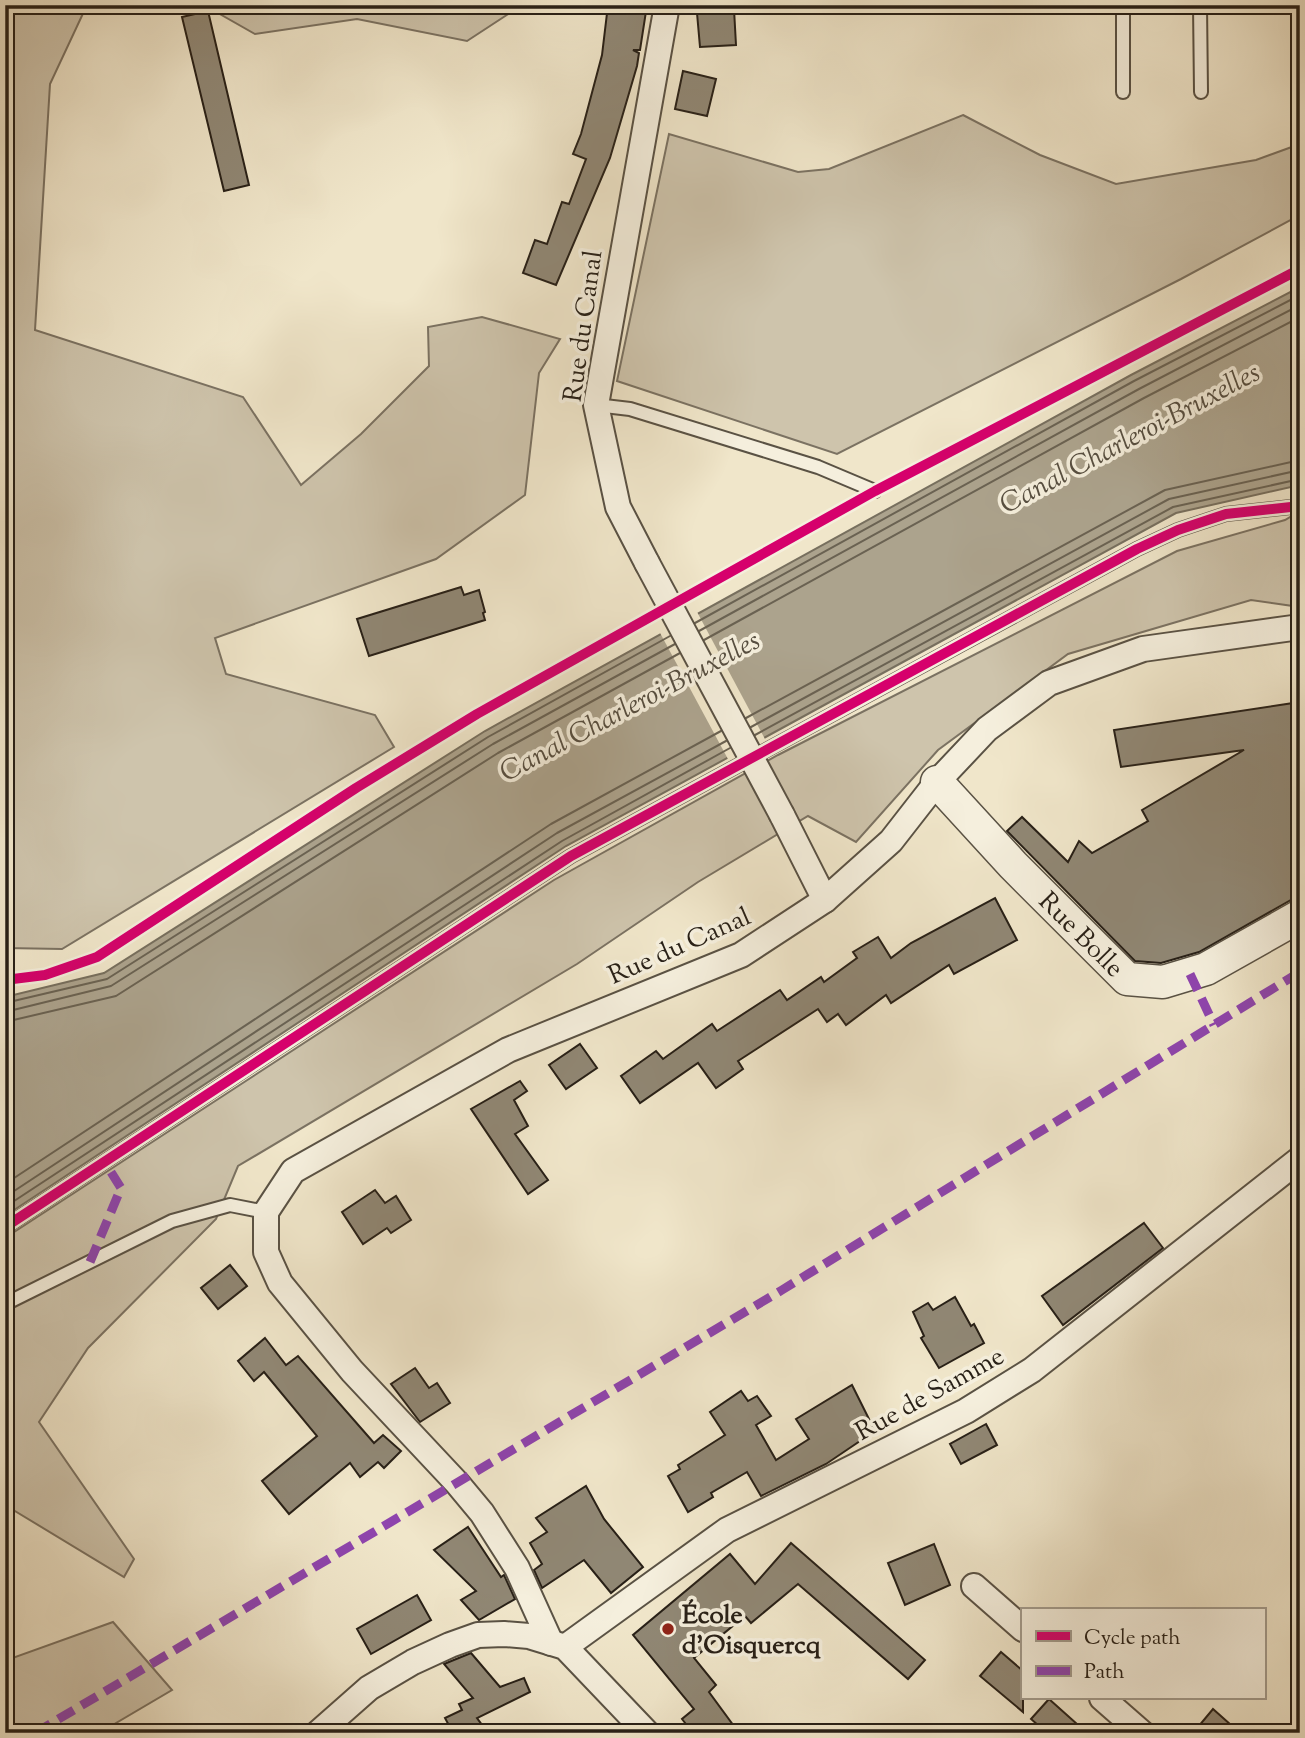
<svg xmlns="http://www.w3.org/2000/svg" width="1305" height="1738" viewBox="0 0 1305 1738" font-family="'Sorts Mill Goudy',serif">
<rect width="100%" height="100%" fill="#f0e6ca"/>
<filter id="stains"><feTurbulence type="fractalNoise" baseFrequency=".00286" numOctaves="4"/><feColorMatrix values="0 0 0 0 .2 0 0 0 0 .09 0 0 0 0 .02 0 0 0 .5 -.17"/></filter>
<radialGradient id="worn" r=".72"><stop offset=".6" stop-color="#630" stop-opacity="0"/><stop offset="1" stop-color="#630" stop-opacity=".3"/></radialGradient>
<!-- green -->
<g fill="#cec4ac" stroke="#7b7262" stroke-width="2">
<path d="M 5,5 L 87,5 L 50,84 L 35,330 L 243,397 L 301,485 L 361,434 L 429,366 L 428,327 L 482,317 L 560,339 L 539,373 L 525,495 L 436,559 L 215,638 L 226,674 L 375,715 L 394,747 L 62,949 L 5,948 Z"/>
<path d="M 204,5 L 522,5 L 467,41 L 357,19 L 255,34 Z"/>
<path d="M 963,115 L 1040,155 L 1116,184 L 1256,160 L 1300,144 L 1300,215 L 1181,279 L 837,454 L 617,381 L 669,134 L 798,172 L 829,169 Z"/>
<path d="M 1300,511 L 1300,607 L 1251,600 L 1068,654 L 938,750 L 856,842 L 808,816 L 698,882 L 577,964 L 238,1166 L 216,1219 L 88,1348 L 39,1422 L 134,1559 L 124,1577 L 5,1505 L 5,1238 L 554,880 L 778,755 L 1177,551 L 1285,520 Z"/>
<path d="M 113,1622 L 172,1690 L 99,1733 L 5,1733 L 5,1656 L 10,1659 Z"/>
</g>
<!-- water -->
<path fill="#aca38d" stroke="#776f5e" stroke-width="2" d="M 1300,287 L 1300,485 L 1176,513 L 566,846 L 5,1216 L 5,997 L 104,973 L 485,731 L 1131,375 Z"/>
<!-- pier -->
<path fill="#f0e6ca" d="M 696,610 L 766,741 L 729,761 L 659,631 Z"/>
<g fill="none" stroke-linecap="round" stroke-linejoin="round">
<!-- shore -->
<g stroke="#6a6252" stroke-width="2">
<path d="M 695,623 L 1134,381 L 1300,295"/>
<path d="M 699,631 L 1139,389 L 1300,305"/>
<path d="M 704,640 L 1144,398 L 1300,317"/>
<path d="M 746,718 L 1165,490 L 1300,460"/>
<path d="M 751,727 L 1169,499 L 1300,470"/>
<path d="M 755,735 L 1173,507 L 1300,479"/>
<path d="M 5,1003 L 107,979 L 488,737 L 670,636"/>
<path d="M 5,1012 L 111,986 L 493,744 L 675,644"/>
<path d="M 5,1022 L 116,996 L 498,753 L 680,653"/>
<path d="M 5,1184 L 551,824 L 721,731"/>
<path d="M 5,1197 L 557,833 L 726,741"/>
<path d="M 5,1207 L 562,841 L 730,748"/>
</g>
</g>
<!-- building -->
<g fill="#908774" stroke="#282017" stroke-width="2">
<path d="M 608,5 L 647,5 L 640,50 L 633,50 L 639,53 L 637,66 L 610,158 L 556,285 L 523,273 L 535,240 L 547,244 L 562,202 L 569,204 L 586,159 L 573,154 L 581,134 L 602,55 Z"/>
<path d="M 734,9 L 736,45 L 700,47 L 697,13 Z"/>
<path d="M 208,11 L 249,185 L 224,191 L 182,17 Z"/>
<path d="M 683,71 L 716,79 L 707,116 L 675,109 Z"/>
<path d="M 461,587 L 464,595 L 479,590 L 485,612 L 483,613 L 485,620 L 369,656 L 357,619 Z"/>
<path d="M 1300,702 L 1300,898 L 1291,900 L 1199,952 L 1161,963 L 1135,961 L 1007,831 L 1022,817 L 1068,862 L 1079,841 L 1092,853 L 1148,821 L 1142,810 L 1244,750 L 1121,767 L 1114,730 Z"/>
<path d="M 995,898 L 1017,940 L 954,974 L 949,965 L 891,1003 L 886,995 L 846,1025 L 838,1014 L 827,1022 L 818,1009 L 738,1061 L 743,1069 L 716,1088 L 698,1063 L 640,1103 L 621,1076 L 656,1051 L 663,1059 L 712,1024 L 717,1031 L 780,990 L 787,1000 L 821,977 L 824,982 L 857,958 L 853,952 L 878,937 L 891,958 L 911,943 Z"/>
<path d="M 580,1044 L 597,1068 L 566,1089 L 549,1065 Z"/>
<path d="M 520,1081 L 527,1091 L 514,1100 L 528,1126 L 515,1134 L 548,1180 L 528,1194 L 471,1109 Z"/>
<path d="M 375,1190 L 385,1203 L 396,1196 L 411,1220 L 391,1233 L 387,1228 L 363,1244 L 342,1212 Z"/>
<path d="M 1144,1223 L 1163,1248 L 1063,1325 L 1042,1296 Z"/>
<path d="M 230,1265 L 247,1286 L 218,1309 L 201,1288 Z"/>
<path d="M 955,1297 L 971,1326 L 974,1324 L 984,1343 L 939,1368 L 921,1338 L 924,1336 L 913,1312 L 928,1303 L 933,1310 Z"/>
<path d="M 265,1338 L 286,1365 L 298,1356 L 374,1443 L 383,1435 L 401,1451 L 384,1468 L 378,1462 L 360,1477 L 350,1463 L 289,1514 L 262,1481 L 317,1436 L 264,1372 L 254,1381 L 238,1361 Z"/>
<path d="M 415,1368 L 429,1388 L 437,1383 L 450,1403 L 420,1422 L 391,1384 Z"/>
<path d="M 852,1385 L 874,1429 L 860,1441 L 826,1464 L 761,1496 L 747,1472 L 711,1493 L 713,1497 L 688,1512 L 668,1476 L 680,1469 L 678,1465 L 725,1435 L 710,1412 L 741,1391 L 748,1401 L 757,1396 L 771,1416 L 756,1425 L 776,1460 L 809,1439 L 796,1419 Z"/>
<path d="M 986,1424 L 997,1445 L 961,1464 L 950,1444 Z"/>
<path d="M 586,1486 L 604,1519 L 643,1567 L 611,1593 L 584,1560 L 542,1588 L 534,1570 L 542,1564 L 530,1543 L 547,1532 L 536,1518 Z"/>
<path d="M 468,1527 L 501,1577 L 504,1575 L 515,1599 L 479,1620 L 461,1600 L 476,1591 L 434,1550 Z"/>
<path d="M 791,1543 L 925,1660 L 908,1679 L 798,1584 L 751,1623 L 745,1616 L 694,1658 L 716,1685 L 709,1692 L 739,1733 L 693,1733 L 682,1719 L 694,1709 L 633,1635 L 730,1554 L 755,1584 Z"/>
<path d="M 934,1544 L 950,1585 L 905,1605 L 888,1563 Z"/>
<path d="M 417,1595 L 431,1620 L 371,1654 L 357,1629 Z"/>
<path d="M 1001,1652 L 1023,1671 L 1023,1712 L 980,1676 Z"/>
<path d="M 471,1653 L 500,1687 L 524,1678 L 530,1692 L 477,1718 L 488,1733 L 453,1733 L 445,1718 L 462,1710 L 459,1704 L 473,1698 L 444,1664 Z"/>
<path d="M 1049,1699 L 1087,1733 L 1047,1733 L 1031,1719 Z"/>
<path d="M 1213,1709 L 1240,1733 L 1193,1733 Z"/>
</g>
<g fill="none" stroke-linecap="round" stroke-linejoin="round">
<!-- service casing -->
<g stroke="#5a5244" stroke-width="16">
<g id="service">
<path d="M 1123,5 L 1123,92"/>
<path d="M 1200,5 L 1201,92"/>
<path d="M 596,405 L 630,409 L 818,467 L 875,491"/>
<path d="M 5,1227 L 571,856 L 1137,549 L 1178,530 L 1226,514 L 1300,506"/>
<path d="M 5,1304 L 172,1221 L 230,1205 L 266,1212"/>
</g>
</g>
<!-- minor casing -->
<g stroke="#5a5244" stroke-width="28">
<g id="minor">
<path d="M 647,563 L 618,507 L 596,405 L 667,5"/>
<path d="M 782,815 L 825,900"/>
<path d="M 974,1586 L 1023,1629"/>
<path d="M 551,1643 L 517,1568 L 482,1513 L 457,1483 L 352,1371 L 280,1283 L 266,1252 L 266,1212 L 293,1171 L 508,1050 L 741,955 L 825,900 L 891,841 L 937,782 L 987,729 L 1049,683 L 1143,649 L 1300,627"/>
<path d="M 565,1647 L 727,1530 L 966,1411 L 1032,1370 L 1300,1159"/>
<path d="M 1102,1698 L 1142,1733"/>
<path d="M 318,1733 L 369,1688 L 413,1662 L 450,1645 L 478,1635 L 504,1634 L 529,1636 L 565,1647 L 647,1733"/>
</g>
</g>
<!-- tertiary casing -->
<g stroke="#5a5244" stroke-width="35">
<g id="tertiary">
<path id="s1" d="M 937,782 L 1013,865 L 1127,979 L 1163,982 L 1206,969 L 1300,916"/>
</g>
</g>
<!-- service -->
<use href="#service" stroke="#f5efdd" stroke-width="12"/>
<!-- minor -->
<use href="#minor" stroke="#f5efdd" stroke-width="24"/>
<!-- tertiary -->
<use href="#tertiary" stroke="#f5efdd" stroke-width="32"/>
<!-- minor-bridge casing -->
<g stroke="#5a5244" stroke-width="28" stroke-linecap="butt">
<path id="minor-bridge" d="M 647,563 L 782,815"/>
</g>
<!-- minor-bridge -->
<use href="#minor-bridge" stroke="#f5efdd" stroke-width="24"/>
<!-- quiet -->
<g stroke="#8e44ad" stroke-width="9" stroke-dasharray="18 9" stroke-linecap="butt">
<path d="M 1190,974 L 1214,1025"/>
<path d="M 90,1262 L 121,1188 L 104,1161"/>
<path d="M 35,1733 L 782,1290 L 1300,972"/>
</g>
<!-- cycleway casing -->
<g stroke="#f5efdd" stroke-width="15">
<g id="cycleway">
<path d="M 5,980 L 45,975 L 97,957 L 356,788 L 477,714 L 875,491 L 1300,269"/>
<path d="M 5,1227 L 571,856 L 1137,549 L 1178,530 L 1226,514 L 1300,506"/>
</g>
</g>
<!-- cycleway -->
<use href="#cycleway" stroke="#d6006c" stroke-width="10"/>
</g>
<!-- markers -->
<circle fill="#8f2418" stroke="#f5efdd" stroke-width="2.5" cx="668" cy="1629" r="7"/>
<g text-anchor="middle" stroke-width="7" stroke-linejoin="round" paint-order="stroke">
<!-- street labels -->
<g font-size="26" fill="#282017" stroke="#f5efdd">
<text transform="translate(582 326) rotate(-82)" y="9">Rue du Canal</text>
<text dy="9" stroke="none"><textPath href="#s1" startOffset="210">Rue Bolle</textPath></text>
<text transform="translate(679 945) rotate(-24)" y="9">Rue du Canal</text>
<text transform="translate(929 1393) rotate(-29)" y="9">Rue de Samme</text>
</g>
<!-- poi labels -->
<g font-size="26" font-weight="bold" fill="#282017" stroke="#f5efdd" text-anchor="start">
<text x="682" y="1623">École<tspan x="682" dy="30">d'Oisquercq</tspan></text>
</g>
<!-- water labels -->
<g font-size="28" font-style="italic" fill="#564e40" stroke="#f5efdd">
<text transform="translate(1129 437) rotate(-28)" y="10">Canal Charleroi-Bruxelles</text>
<text transform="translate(629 705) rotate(-28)" y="10">Canal Charleroi-Bruxelles</text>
</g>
</g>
<!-- margin -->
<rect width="1305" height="1738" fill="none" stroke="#f0e6ca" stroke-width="28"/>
<rect x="7" y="7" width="1291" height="1724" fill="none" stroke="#282017" stroke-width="3.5"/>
<rect x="14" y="14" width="1277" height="1710" fill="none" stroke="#282017" stroke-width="2"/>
<!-- legend -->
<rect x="1021" y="1608" width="245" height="91" fill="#f5efdd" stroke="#a39c8e" stroke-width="2"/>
<rect x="1036" y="1631" width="35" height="10" fill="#d6006c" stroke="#a39c8e" stroke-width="2"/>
<text x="1084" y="1644" font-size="21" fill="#282017">Cycle path</text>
<rect x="1036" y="1666" width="35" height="10" fill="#8e44ad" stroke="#a39c8e" stroke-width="2"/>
<text x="1084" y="1678" font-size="21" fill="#282017">Path</text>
<rect width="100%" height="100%" filter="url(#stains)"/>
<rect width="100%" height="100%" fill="url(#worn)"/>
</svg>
